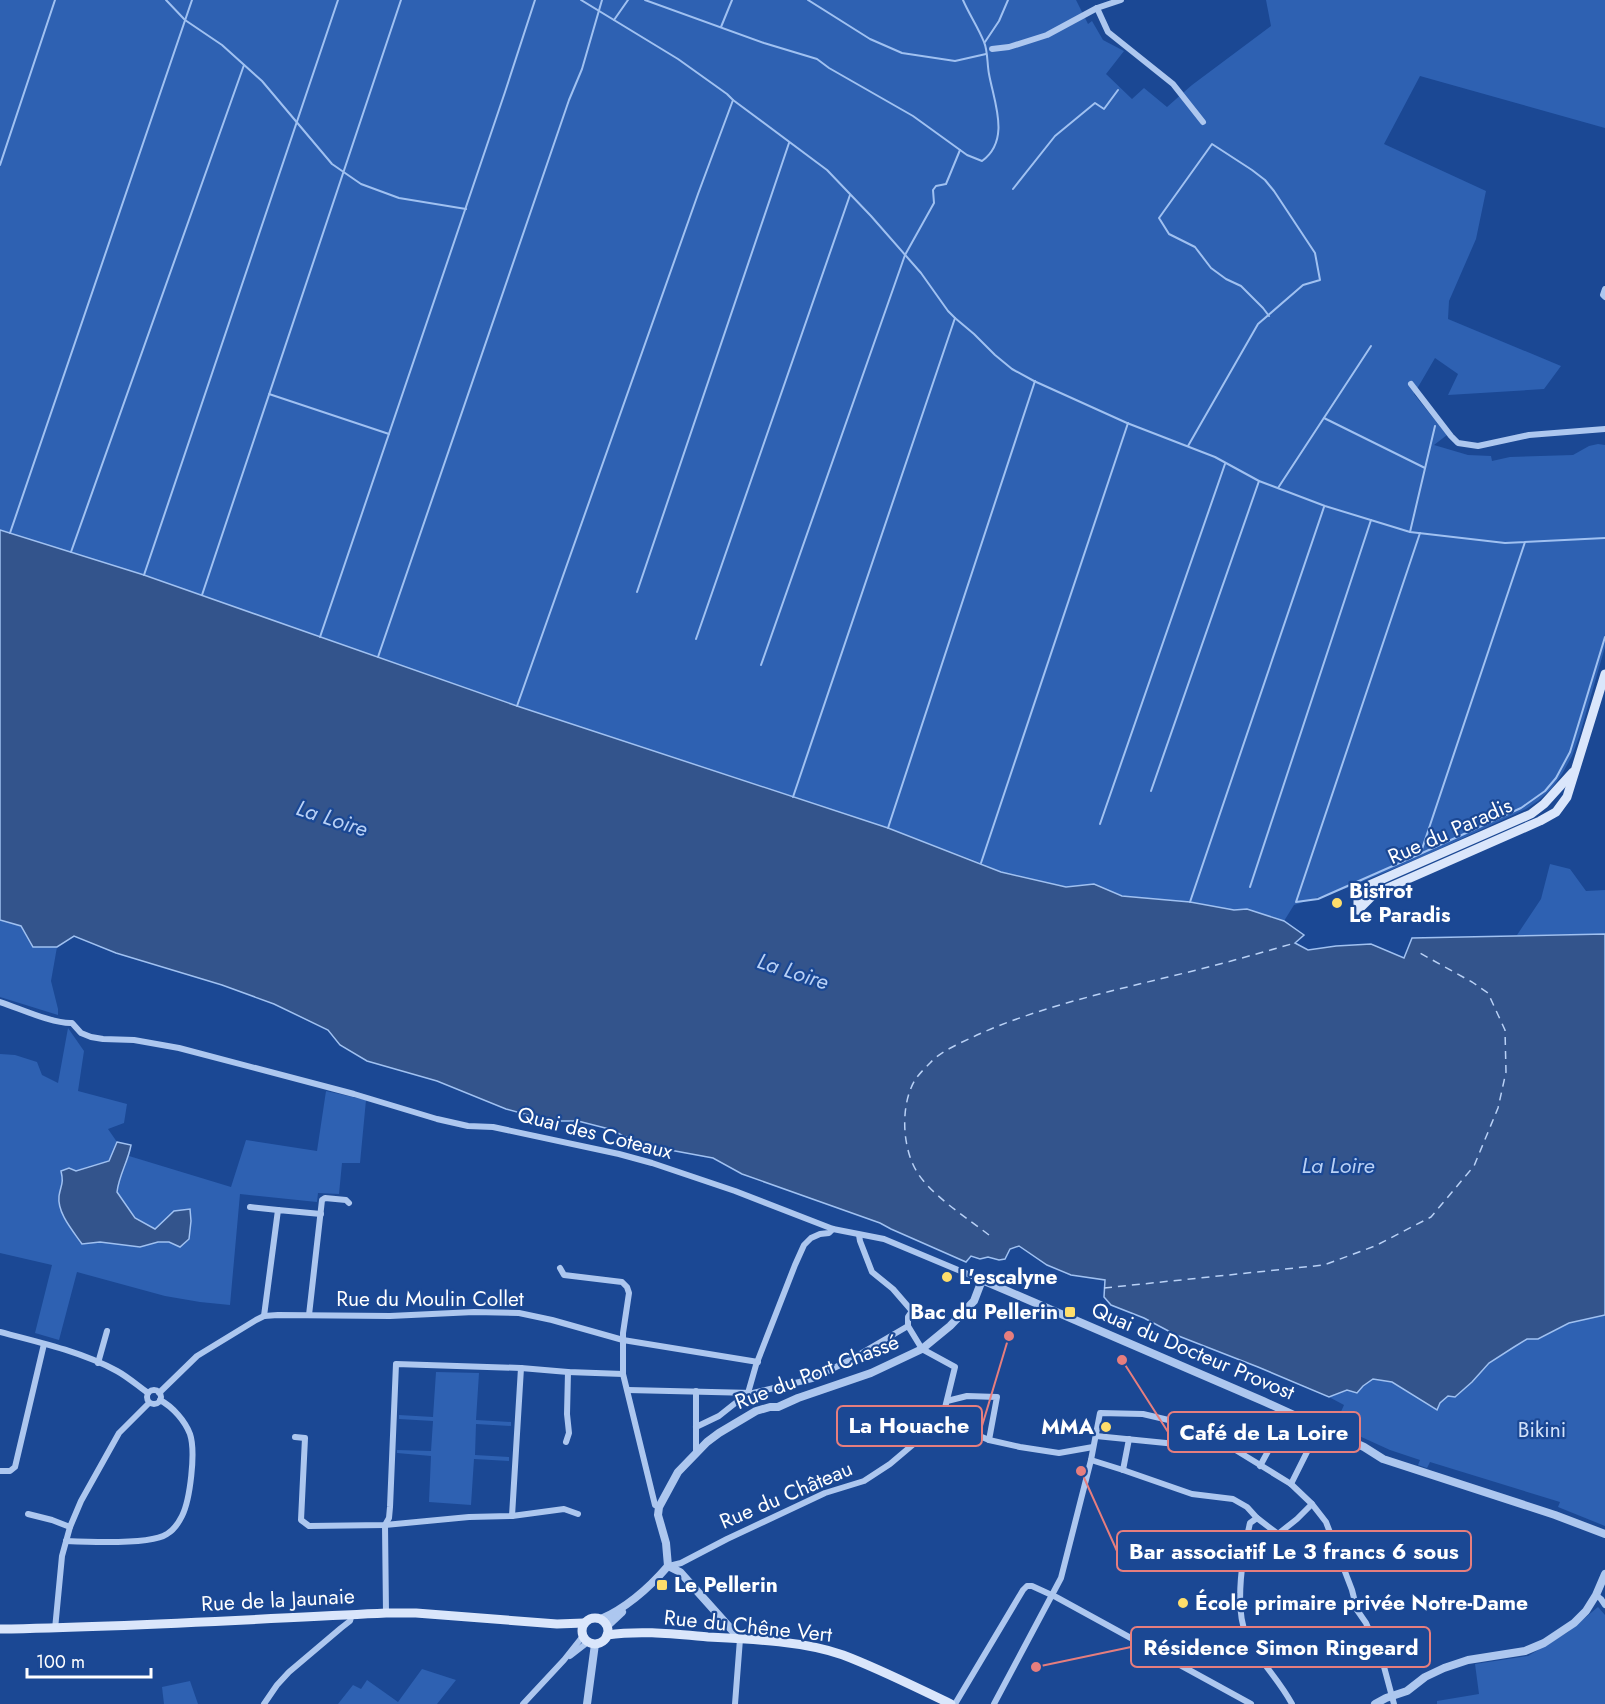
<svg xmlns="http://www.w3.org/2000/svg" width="1605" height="1704" viewBox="0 0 1605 1704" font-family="Jost,sans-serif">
<rect width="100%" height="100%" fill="#1b4894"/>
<!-- green -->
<g fill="#2e61b2">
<path d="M 0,0 L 1076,0 L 1088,24 L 1092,21 L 1103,40 L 1124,51 L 1106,74 L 1132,99 L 1144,88 L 1167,107 L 1192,85 L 1271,26 L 1266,0 L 1605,0 L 1605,128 L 1420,76 L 1384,144 L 1486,191 L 1476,239 L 1449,301 L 1448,319 L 1561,366 L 1544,389 L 1448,395 L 1458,374 L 1435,358 L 1414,394 L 1447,435 L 1434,445 L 1468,455 L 1491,456 L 1492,461 L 1510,457 L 1573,455 L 1589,446 L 1598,444 L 1605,445 L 1605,647 L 1579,737 L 1572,756 L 1562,774 L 1552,788 L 1538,801 L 1526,809 L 1422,857 L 1347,888 L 1294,905 L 1284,921 L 1247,909 L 1234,910 L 1190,902 L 1122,896 L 1094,884 L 1066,887 L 1001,872 L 981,863 L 888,828 L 517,706 L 144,575 L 0,530 Z"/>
<path d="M 1550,864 L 1570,869 L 1586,891 L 1605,890 L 1605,934 L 1517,935 L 1541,899 Z"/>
<path d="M 0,920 L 21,926 L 33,947 L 57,947 L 51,981 L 58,1009 L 58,1015 L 0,997 Z"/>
<path d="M 68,1028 L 84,1051 L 78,1091 L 127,1104 L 124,1123 L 108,1129 L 117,1142 L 109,1161 C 98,1164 86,1166 77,1171 C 42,1188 67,1223 82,1244 L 100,1242 L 140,1247 L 158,1242 L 169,1242 L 180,1246 L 174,1211 L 156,1229 L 135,1218 L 117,1192 C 118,1179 125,1169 129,1156 L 231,1187 L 246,1140 L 317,1151 L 326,1091 L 366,1100 L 360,1163 L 342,1163 L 339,1194 L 318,1193 L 317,1202 L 240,1194 L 230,1305 L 200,1302 L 165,1296 L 77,1272 L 59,1340 L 35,1333 L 52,1265 L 0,1253 L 0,1054 L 15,1055 L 37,1062 L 42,1075 L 58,1083 Z"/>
<path d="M 1605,1315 L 1605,1526 L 1558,1507 L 1560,1502 L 1430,1462 L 1427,1468 L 1418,1465 L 1420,1460 L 1390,1450 L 1335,1425 L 1344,1405 L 1329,1397 C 1344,1391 1360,1388 1373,1379 L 1392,1382 L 1437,1410 L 1439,1403 L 1448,1396 L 1456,1397 L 1472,1382 L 1489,1363 L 1514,1347 L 1527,1339 L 1539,1339 L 1569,1323 Z"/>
<path d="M 436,1372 L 479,1373 L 476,1420 L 511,1422 L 511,1426 L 476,1424 L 475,1455 L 509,1457 L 509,1461 L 474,1459 L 471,1505 L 429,1502 L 431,1456 L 397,1453 L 397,1450 L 431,1451 L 433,1421 L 399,1419 L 399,1415 L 433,1417 Z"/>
<path d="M 1598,1607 L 1605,1615 L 1605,1704 L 1437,1704 L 1437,1701 L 1479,1694 L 1475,1664 L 1528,1656 L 1568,1632 Z"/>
<path d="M 422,1669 L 456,1680 L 437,1704 L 338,1704 L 353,1685 L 361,1689 L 367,1680 L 398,1702 Z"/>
<path d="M 190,1681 L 198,1704 L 164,1704 L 162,1687 Z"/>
</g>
<!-- water -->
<g fill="#33548c" stroke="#a0c1f1" stroke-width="1.5">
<path d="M 0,530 L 144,575 L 517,706 L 888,828 L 1001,872 L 1066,887 L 1094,884 L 1122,896 L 1190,902 L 1234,910 L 1247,909 L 1284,921 L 1304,935 L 1295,943 L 1308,950 L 1336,946 L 1371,944 L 1404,958 L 1412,938 L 1605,934 L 1605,1315 L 1569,1323 L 1538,1339 L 1527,1339 L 1514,1347 L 1489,1363 L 1472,1382 L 1455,1397 L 1448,1396 L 1440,1403 L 1437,1410 L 1392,1382 L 1373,1379 L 1363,1386 L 1357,1393 L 1347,1390 L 1329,1397 L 1258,1367 L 1176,1335 L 1144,1318 L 1111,1305 L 1104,1297 L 1105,1280 L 1071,1275 L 1047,1265 L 1019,1246 L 1010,1249 L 1005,1259 L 999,1260 L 988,1257 L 980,1259 L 971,1256 L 966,1262 L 891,1229 L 880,1223 L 742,1174 L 713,1158 L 659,1148 L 623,1136 L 613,1130 L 578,1121 L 550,1121 L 506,1109 L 437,1081 L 367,1061 L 340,1045 L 328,1030 L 274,1004 L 222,985 L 116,953 L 74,936 L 57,947 L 33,947 L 21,926 L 0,920 Z"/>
<path d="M 117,1142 L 131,1145 C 128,1162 119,1175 117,1192 L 135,1218 L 155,1229 L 174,1211 L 190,1209 L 191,1221 L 189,1239 L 180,1247 L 169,1242 L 158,1242 L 140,1247 L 100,1242 L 82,1244 C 73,1231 57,1213 59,1196 C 61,1184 64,1184 61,1171 L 69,1168 L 76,1171 L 109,1161 Z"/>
</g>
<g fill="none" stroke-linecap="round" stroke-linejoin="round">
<!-- stream -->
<g stroke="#a0c1f1" stroke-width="2">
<path d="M 166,0 L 185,20 L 222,45 L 262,81 L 332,164 L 361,184 L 399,198 L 466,209"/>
<path d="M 581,0 L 678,59 L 727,94 L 733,100 L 827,170 L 871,216 L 921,273 L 948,311 L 955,318 L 974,334 L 995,355 L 1012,369 L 1034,381 L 1127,423 L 1215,457 L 1259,481 L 1325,506 L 1410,532 L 1505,543 L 1605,538"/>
<path d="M 645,0 L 764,43 L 817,59 L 829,68 L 913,116 L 967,155 L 982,161 C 1011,140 994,102 989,74 C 987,64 988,51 984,42 C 978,27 969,14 963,0"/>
<path d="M 808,0 L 870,39 L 902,53 L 955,61 L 986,54"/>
<path d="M 614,20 L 628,0"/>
<path d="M 721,27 L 732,0"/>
<path d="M 985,42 L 999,21 L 1008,0"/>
<path d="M 0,165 L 55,0"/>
<path d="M 1013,189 L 1055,136 L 1095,103 L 1104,109 L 1118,90"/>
<path d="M 269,394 L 389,434"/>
<path d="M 1324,418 L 1425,468"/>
<path d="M 1188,446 L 1258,324 L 1303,285 L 1320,280 L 1315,253 L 1274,191 L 1265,180 L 1252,170 L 1212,144 L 1159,218 L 1169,234 L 1195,247 L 1211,268 L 1226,279 L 1241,286 L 1263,308 L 1269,316"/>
<path d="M 1278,488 L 1371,346"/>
<path d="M 1410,532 L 1435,426"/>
<path d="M 10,533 L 192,0"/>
<path d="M 1420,533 L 1296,902 L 1318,899 L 1420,854 L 1521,808 L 1545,791 L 1556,778 L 1570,752 L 1605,637"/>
<path d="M 71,552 L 244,65"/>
<path d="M 144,575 L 338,0"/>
<path d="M 637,592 L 789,143"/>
<path d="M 202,595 L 401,0"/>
<path d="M 320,637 L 505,92 L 535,0"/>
<path d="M 696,639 L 850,195"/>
<path d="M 378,657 L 569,100 L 582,69 L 602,0"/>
<path d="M 761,665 L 905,255 L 934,203 L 933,190 L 936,186 L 946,184 L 960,150"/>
<path d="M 517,706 L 698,194 L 733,100"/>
<path d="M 1151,791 L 1259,481"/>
<path d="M 793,797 L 955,318"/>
<path d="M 1100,824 L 1225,464"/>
<path d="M 888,828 L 1035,381"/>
<path d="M 1421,852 L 1525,542"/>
<path d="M 981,863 L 1128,423"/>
<path d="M 1250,887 L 1371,520"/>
<path d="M 1190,902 L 1324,507"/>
</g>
<!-- ferry -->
<g stroke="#b9d1f6" stroke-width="1.5" stroke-dasharray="8 6" stroke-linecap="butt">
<path d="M 989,1235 C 967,1218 931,1195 917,1172 C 902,1148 900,1105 915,1080 C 919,1074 925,1068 930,1063 C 942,1050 961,1043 977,1035 C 1037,1008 1103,993 1168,977 C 1211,967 1253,955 1295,943"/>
<path d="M 1104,1288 L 1324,1265 L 1375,1246 L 1431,1217 L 1474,1166 L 1498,1108 L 1506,1072 L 1505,1030 L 1488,993 L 1472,982 L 1418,952"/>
</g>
<!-- minor -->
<g stroke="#adc7ef" stroke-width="6">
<path d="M 1097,8 L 1108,32 L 1173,84 L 1203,122"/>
<path d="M 992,49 L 1009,47 L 1047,35 L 1097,8 L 1121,0"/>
<path d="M 1605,289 L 1603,295 L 1605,297"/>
<path d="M 1411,384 L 1451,436 L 1458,443 L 1478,446 L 1529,435 L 1605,429"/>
<path d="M 0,1002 C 19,1008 53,1024 72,1023 L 81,1033 L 91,1037 L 103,1039 L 134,1040 L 179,1048 L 354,1094 L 437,1119 L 468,1126 L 493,1127 L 619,1154 L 652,1163 L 735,1191 L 833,1229 L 884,1239 L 982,1280"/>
<path d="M 250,1207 L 278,1210"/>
<path d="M 859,1235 L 860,1241 L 872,1272 L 893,1289 L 912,1311 L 908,1317 L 908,1326 L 922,1349 L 955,1367 L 942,1420"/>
<path d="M 560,1268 L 564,1275 L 622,1282 L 627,1287 L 629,1293 L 623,1333 L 623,1374 L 655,1505 L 659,1507"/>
<path d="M 309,1315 L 322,1200 L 325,1198 L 346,1200 L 349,1203"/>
<path d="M 264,1316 L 278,1210 L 321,1214"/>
<path d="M 0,1332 C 39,1342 82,1352 117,1371 C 128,1377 138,1386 148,1393"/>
<path d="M 98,1363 L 107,1331"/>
<path d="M 628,1390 L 753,1393 L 812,1379 L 848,1361 L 908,1326"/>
<circle cx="154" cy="1397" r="7"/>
<path d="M 696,1391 L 696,1452"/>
<path d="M 159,1393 L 197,1356 L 256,1320 L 264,1316 L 278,1315 L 390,1316 L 474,1312 L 519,1313 L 552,1320 L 623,1340 L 758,1362"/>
<path d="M 947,1401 L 967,1396 L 997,1397 L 989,1440"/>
<path d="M 696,1427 L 719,1416 L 748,1393 L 756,1365 L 795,1265 L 804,1245 L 811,1238 L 820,1234 L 829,1233 L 833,1229"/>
<path d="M 1096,1436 L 1196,1446 L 1229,1448 L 1234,1449 L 1291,1484 L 1312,1504 L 1326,1522 L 1352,1590 L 1357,1610 L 1366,1623 L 1383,1663 L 1394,1704"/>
<path d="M 295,1437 L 305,1438 L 301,1520 L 309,1526 L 385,1525 L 469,1517 L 512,1516 L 521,1368"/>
<path d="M 566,1442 L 569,1433 L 567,1414 L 568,1372"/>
<path d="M 1091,1460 L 1123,1470 L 1192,1494 L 1233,1499 L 1247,1507 L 1257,1518 L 1250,1523 C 1243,1552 1234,1607 1246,1634 C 1257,1659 1279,1679 1292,1704"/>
<path d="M 1260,1466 L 1289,1413"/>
<path d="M 1123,1470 L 1129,1439"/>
<path d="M 0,1471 L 10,1471 L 15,1467 L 44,1344"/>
<path d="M 1291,1484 L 1320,1426"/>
<path d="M 28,1514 L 52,1520 L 70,1527"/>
<path d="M 512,1516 L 564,1509 L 578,1514"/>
<path d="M 1257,1518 L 1278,1534 L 1297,1519 L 1312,1504"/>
<path d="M 66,1541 C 87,1542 151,1545 167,1534 C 174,1530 178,1524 182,1516 C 190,1500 196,1452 190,1434 C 185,1421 173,1407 160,1400"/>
<path d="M 669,1566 L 681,1563 L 727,1539 L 825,1493 L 864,1481 L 890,1464 L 942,1420 L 989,1440 L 1020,1447 L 1059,1453 L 1093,1447"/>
<path d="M 1596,1595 L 1601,1599 L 1605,1605"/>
<path d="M 386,1613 L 385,1525 L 389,1518 L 390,1507 L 396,1364 L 521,1368 L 568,1372 L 623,1374"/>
<path d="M 55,1629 L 62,1556 L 70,1527 L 81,1501 L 119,1433 L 149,1403"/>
<path d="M 570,1656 L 588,1642"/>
<path d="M 264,1704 L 277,1685 L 289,1672 L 341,1628 L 350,1621 L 352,1614"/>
<path d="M 523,1704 L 564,1660 L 583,1636"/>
<path d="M 735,1704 L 740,1639"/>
<path d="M 955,1704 L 1023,1590 L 1027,1586 L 1032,1586 L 1056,1597 L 1251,1704"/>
<path d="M 994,1704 L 1061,1578 L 1091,1460 L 1100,1413 L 1143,1414 L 1211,1430 L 1228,1437 L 1229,1448"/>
</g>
<!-- tertiary -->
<g stroke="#adc7ef" stroke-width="8">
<path d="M 668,1566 L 666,1543 L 658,1515 L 659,1507 L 678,1472 L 707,1442 L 719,1433 L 756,1411 L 770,1407 L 778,1407 L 798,1398 L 871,1373 L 922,1349 L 950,1326 L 974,1301 L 982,1280 L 1263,1401 L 1364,1447 L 1383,1459 L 1555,1515 L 1605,1534"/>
<path d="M 668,1566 L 680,1572 L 740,1639"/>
<path d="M 601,1619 C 628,1607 649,1588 668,1566"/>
<path d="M 607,1626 L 622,1612"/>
<path d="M 587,1704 L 595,1644"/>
<path d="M 1375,1704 L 1386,1698 L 1407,1691 L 1425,1677 L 1444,1668 L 1468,1660 L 1525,1651 L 1544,1643 L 1574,1623 L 1586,1611 L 1596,1595 L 1605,1574"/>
</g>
<!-- secondary -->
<g stroke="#dae6fb" stroke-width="9">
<path d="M 1358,910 L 1374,894 L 1540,821 L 1556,812 L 1567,797 L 1605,674"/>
<path d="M 1358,910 L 1358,894 L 1360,889 L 1531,814 L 1544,804 L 1573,772"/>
<circle cx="595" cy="1631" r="13"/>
<path d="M 0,1629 C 129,1627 257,1619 386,1613 L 416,1613 L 557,1624 L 584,1623"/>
<path d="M 607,1635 C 641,1630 674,1634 708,1637 C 750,1639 803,1641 843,1655 C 880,1669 915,1687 951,1704"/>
</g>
</g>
<!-- markers -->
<g fill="#ffde6b" stroke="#1b4894" stroke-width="2">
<circle cx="1337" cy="903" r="6"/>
<circle cx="947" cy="1277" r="6"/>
<rect x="1064" y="1306" width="12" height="12" rx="3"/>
<circle cx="1106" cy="1427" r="6"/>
<rect x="656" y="1579" width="12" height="12" rx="3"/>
<circle cx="1183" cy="1603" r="6"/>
</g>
<g text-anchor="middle" stroke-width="4.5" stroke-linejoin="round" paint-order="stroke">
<!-- street labels -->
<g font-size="21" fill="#fff" stroke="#1b4894">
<text transform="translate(1450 831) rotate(-24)" y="7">Rue du Paradis</text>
<text transform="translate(595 1133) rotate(14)" y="7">Quai des Coteaux</text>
<text x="430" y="1306">Rue du Moulin Collet</text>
<text transform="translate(1193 1351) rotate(23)" y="7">Quai du Docteur Provost</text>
<text transform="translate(817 1372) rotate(-21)" y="7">Rue du Port Chassé</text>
<text transform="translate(786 1495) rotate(-23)" y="7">Rue du Château</text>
<text transform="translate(278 1600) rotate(-3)" y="7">Rue de la Jaunaie</text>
<text transform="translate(748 1626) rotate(6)" y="7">Rue du Chêne Vert</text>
</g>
<!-- poi labels -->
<g font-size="21" font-weight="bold" fill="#fff" stroke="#1b4894" text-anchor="start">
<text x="1349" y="898">Bistrot<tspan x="1349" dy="24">Le Paradis</tspan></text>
<text x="959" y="1284">L'escalyne</text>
<text x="1058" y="1319" text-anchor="end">Bac du Pellerin</text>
<text x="1094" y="1434" text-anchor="end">MMA</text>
<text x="674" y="1592">Le Pellerin</text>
<text x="1195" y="1610">École primaire privée Notre-Dame</text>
</g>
<!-- park labels -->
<g font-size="21" fill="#d3e3fb" stroke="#1b4894">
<text x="1542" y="1437">Bikini</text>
</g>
<!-- water labels -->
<g font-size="22" font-style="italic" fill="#b9d1f6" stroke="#1b4894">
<text transform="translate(332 818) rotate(18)" y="8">La Loire</text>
<text transform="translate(793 971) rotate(18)" y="8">La Loire</text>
<text x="1338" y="1173">La Loire</text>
</g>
</g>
<!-- callouts -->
<path fill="none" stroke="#e67e7e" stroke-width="2" d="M1009 1336L982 1426M1122 1360L1168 1432M1081 1471L1117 1551M1036 1667L1131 1647"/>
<g fill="#e67e7e" stroke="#1b4894" stroke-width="2">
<circle cx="1009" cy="1336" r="6"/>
<circle cx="1122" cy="1360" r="6"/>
<circle cx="1081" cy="1471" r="6"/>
<circle cx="1036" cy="1667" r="6"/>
</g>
<g fill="#1b4894" stroke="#e67e7e" stroke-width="2">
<rect x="837" y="1406" width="145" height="40" rx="6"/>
<rect x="1168" y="1412" width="192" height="40" rx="6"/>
<rect x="1117" y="1531" width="354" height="40" rx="6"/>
<rect x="1131" y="1627" width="299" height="40" rx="6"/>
</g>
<g font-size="22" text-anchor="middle" font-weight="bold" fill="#fff">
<text x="909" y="1433">La Houache</text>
<text x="1264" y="1440">Café de La Loire</text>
<text x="1294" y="1559">Bar associatif Le 3 francs 6 sous</text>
<text x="1281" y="1655">Résidence Simon Ringeard</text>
</g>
<!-- scale -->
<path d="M27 1668v9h124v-9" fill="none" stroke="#ffffff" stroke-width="3"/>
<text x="36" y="1668" font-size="18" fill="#ffffff" stroke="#1b4894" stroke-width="4.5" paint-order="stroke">100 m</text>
</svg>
